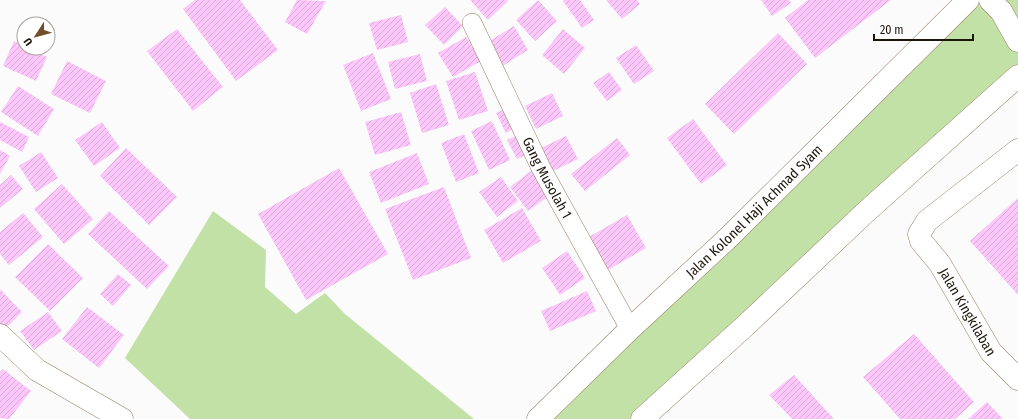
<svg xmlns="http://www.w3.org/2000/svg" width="1018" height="419" viewBox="0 0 1018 419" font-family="'Fira Sans Condensed',sans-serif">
<defs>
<pattern id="building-hatch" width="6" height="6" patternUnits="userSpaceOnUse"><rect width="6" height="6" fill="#fcc7fa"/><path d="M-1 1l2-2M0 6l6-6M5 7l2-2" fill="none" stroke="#d8aad5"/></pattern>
</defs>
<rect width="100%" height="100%" fill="#fbfbfb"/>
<!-- green -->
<g fill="#c2e1a7">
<path d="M 968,0 L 1018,0 L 1018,76 L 642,419 L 538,419 Z"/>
<path d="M 213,211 L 266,250 L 265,287 L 296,314 L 325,293 L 345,314 L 474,419 L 190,419 L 125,358 Z"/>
</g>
<!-- building -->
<g fill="url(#building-hatch)">
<path d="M 195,0 L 240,0 L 278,50 L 236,81 L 183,9 Z"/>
<path d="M 297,0 L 326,1 L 307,34 L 285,22 Z"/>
<path d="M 470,0 L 507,0 L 508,1 L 488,20 Z"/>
<path d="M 538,0 L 557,21 L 535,41 L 516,20 Z"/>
<path d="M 564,0 L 580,0 L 594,20 L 582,28 L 563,1 Z"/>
<path d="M 606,0 L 637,0 L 640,4 L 622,19 Z"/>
<path d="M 761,0 L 789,0 L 791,3 L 772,16 Z"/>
<path d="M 808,0 L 891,0 L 815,58 L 785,18 Z"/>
<path d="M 445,7 L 463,26 L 444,45 L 425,25 Z"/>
<path d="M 401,15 L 408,42 L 377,50 L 369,23 Z"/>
<path d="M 514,26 L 528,50 L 501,67 L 486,43 Z"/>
<path d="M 177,29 L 223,87 L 193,111 L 147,51 Z"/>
<path d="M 563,29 L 585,48 L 564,74 L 542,55 Z"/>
<path d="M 778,33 L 807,64 L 734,134 L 705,104 Z"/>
<path d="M 466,37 L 481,61 L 453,77 L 438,53 Z"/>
<path d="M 14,41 L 24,46 L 24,48 L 29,48 L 47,57 L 36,81 L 3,66 Z"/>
<path d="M 636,45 L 654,71 L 634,84 L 616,58 Z"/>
<path d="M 373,53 L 391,99 L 361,111 L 343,65 Z"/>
<path d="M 420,54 L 427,81 L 395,89 L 388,62 Z"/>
<path d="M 67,61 L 106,81 L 90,113 L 51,94 Z"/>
<path d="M 475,72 L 488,111 L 459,120 L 446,81 Z"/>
<path d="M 609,72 L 622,90 L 607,101 L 593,83 Z"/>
<path d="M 436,84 L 449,125 L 422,133 L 410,93 Z"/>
<path d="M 18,86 L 54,109 L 38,136 L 1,112 Z"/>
<path d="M 552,93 L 563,116 L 536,129 L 525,106 Z"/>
<path d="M 509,107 L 518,126 L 506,133 L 496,113 Z"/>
<path d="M 401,112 L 411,145 L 375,155 L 365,122 Z"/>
<path d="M 693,119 L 727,165 L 701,184 L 667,138 Z"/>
<path d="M 492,121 L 510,160 L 489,170 L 471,131 Z"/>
<path d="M 0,122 L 29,137 L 22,152 L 0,140 Z"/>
<path d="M 102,122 L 120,148 L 94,166 L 75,140 Z"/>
<path d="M 464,134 L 479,173 L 456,182 L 441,143 Z"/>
<path d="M 520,134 L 530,153 L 517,159 L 507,140 Z"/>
<path d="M 566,136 L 578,159 L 551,172 L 539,149 Z"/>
<path d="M 617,138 L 630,155 L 585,191 L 571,174 Z"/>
<path d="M 126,148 L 177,197 L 149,225 L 100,176 Z"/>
<path d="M 0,150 L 10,156 L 0,174 Z"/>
<path d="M 41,152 L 58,178 L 36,192 L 19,166 Z"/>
<path d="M 417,153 L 429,184 L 381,203 L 369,172 Z"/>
<path d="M 339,168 L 388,254 L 306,300 L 258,214 Z"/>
<path d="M 531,171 L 549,196 L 528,211 L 510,187 Z"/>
<path d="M 11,175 L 23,189 L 0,208 L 0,185 Z"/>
<path d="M 501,177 L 518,201 L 497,217 L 479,192 Z"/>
<path d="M 62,184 L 93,219 L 64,244 L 34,209 Z"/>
<path d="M 444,187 L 471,258 L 413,280 L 385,209 Z"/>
<path d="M 1018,198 L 1018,295 L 970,241 Z"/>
<path d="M 522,208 L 541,241 L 503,263 L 484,230 Z"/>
<path d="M 109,211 L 169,266 L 147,289 L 88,234 Z"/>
<path d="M 23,213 L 43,237 L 9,265 L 0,254 L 0,232 Z"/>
<path d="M 627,215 L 646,248 L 608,270 L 589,237 Z"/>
<path d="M 48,244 L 83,278 L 50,311 L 15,277 Z"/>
<path d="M 567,251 L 585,278 L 560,295 L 542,268 Z"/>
<path d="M 118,274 L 131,285 L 113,306 L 100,294 Z"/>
<path d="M 0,289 L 22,312 L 4,330 L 0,325 Z"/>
<path d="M 587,291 L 596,311 L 550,331 L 541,311 Z"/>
<path d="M 87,307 L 124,335 L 99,368 L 62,339 Z"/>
<path d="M 48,312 L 62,331 L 34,350 L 20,331 Z"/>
<path d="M 914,334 L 974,402 L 955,419 L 900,419 L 863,377 Z"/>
<path d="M 3,369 L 31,391 L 9,419 L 0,418 L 0,372 Z"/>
<path d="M 794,375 L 834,419 L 792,419 L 769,395 Z"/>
<path d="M 987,402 L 1003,419 L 968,419 Z"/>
</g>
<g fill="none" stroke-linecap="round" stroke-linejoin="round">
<!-- service casing -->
<g stroke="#978064" stroke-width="20">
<g id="service">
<path id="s1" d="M 472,23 L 541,168 L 630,329"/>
</g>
</g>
<!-- minor casing -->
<g stroke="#978064" stroke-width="23">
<g id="minor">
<path id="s2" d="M 1018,150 L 927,221 L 919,234 L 921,241 L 940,264 L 991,352 L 1018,379"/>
<path d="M 0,335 L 37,370 L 122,419"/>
</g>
</g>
<!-- secondary casing -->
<g stroke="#978064" stroke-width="23">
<g id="secondary">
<path d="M 990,0 L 1001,11 L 1018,41"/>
<path id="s3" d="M 538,419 L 630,329 L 729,237 L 968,0"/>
<path d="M 642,419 L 745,326 L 868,210 L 1018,76"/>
</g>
</g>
<!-- service -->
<use href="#service" stroke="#fff" stroke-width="19"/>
<!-- minor -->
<use href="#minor" stroke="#fff" stroke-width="22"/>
<!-- secondary -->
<use href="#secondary" stroke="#fff" stroke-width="22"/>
</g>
<g text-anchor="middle" stroke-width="3" stroke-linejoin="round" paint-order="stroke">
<!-- street labels -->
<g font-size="14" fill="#1d1409" stroke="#fff">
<text dy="5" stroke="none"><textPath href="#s1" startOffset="172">Gang Musolah 1</textPath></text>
<text dy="5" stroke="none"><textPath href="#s3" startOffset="300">Jalan Kolonel Haji Achmad Syam</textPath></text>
<text dy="5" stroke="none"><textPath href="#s2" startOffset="223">Jalan Kingkilaban</textPath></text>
</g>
</g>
<!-- north arrow -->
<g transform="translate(36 36) rotate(234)"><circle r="19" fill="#ffffff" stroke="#a5a19d"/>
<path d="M0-3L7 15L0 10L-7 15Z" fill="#744d2b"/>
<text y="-6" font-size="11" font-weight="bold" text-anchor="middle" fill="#1d1409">U</text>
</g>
<!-- scale -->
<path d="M874 34v6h99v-6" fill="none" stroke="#1d1409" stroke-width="2"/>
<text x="880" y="34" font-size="12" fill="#1d1409" stroke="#ffffff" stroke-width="3" paint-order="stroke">20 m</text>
</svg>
